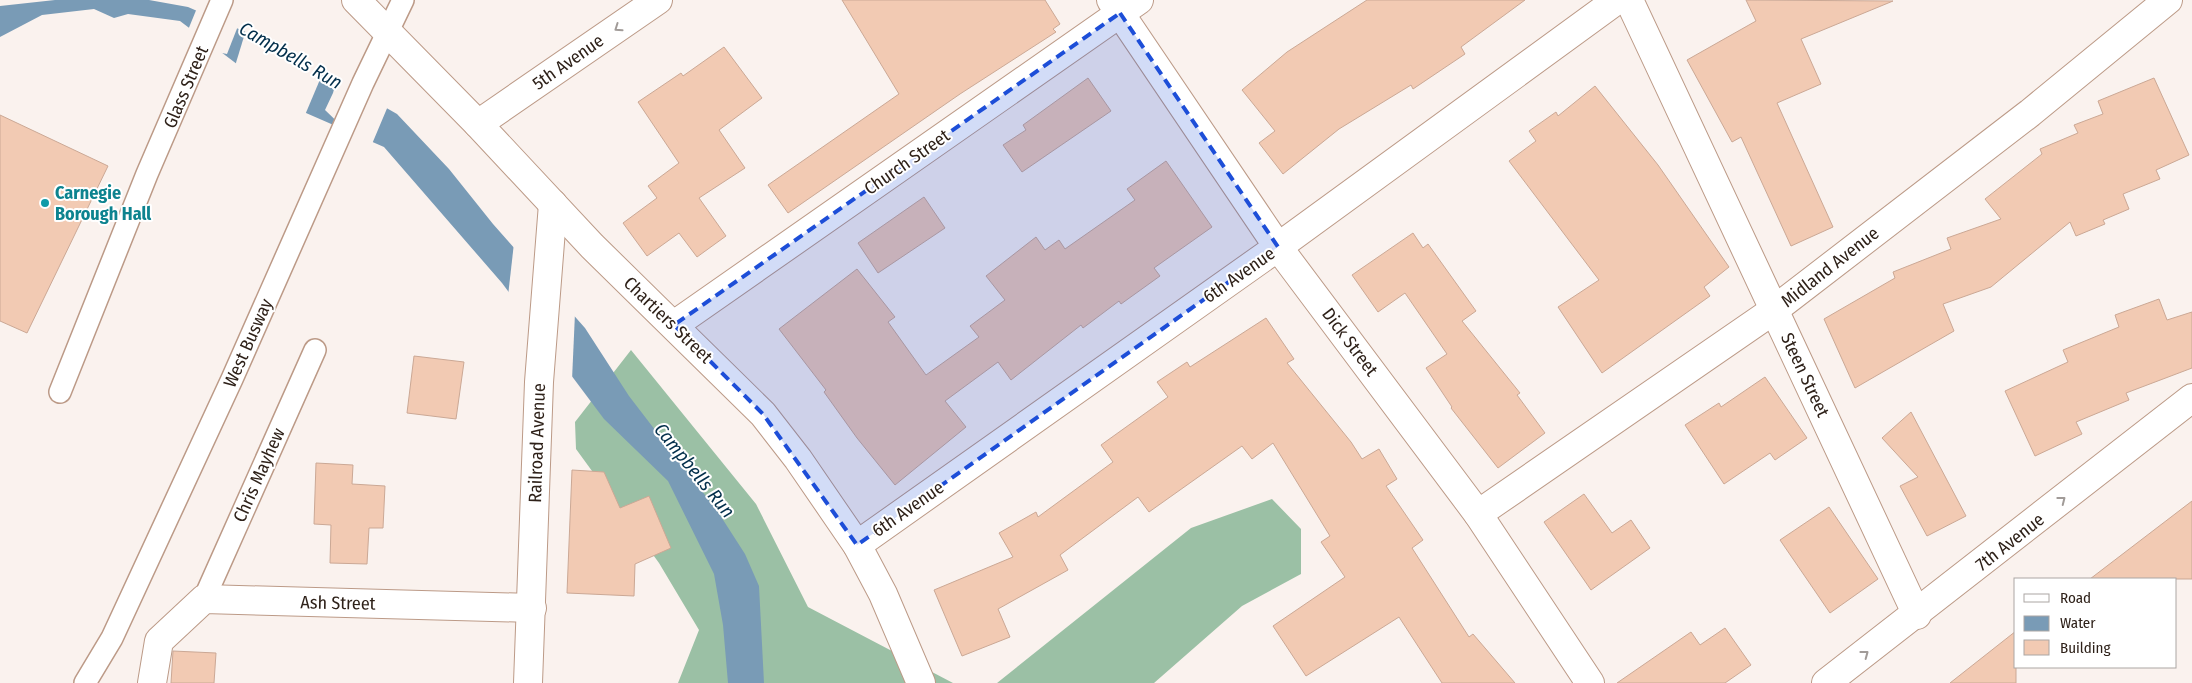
<svg xmlns="http://www.w3.org/2000/svg" width="2192" height="683" viewBox="0 0 2192 683" font-family="'Fira Sans Condensed',sans-serif">
<rect width="100%" height="100%" fill="#faf2ee"/>
<!-- forest -->
<g fill="#9bc0a5">
<path d="M 631,350 L 756,504 L 808,607 L 953,683 L 678,683 L 699,630 L 659,563 L 576,449 L 575,422 Z"/>
<path d="M 1272,499 L 1301,529 L 1301,574 L 1242,606 L 1154,683 L 997,683 L 1191,528 Z"/>
</g>
<!-- water -->
<path fill="#799bb6" d="M 55,0 L 149,0 L 188,7 L 278,46 L 397,114 L 449,169 L 493,224 L 585,328 L 629,396 L 718,512 L 745,554 L 759,586 L 764,683 L 728,683 L 723,625 L 714,574 L 668,481 L 604,419 L 502,283 L 384,147 L 306,113 L 266,86 L 180,21 L 128,14 L 114,18 L 94,9 L 42,15 L 0,37 L 0,6 Z"/>
<!-- pier -->
<g fill="#faf2ee">
<path d="M 197,8 L 238,26 L 227,54 L 217,52 L 188,30 Z"/>
<path d="M 246,30 L 279,44 L 324,70 L 305,115 L 235,66 Z"/>
<path d="M 337,78 L 388,106 L 372,144 L 352,136 L 325,110 L 333,93 Z"/>
<path d="M 514,243 L 575,313 L 572,380 L 508,296 Z"/>
</g>
<!-- building -->
<g fill="#f2cab3" stroke="#cba895">
<path d="M 842,0 L 1045,0 L 1060,24 L 1053,29 L 1056,32 L 960,94 L 788,213 L 768,185 L 899,94 Z"/>
<path d="M 1367,0 L 1525,0 L 1461,47 L 1465,54 L 1413,89 L 1411,85 L 1339,129 L 1283,174 L 1259,143 L 1275,131 L 1242,90 L 1287,52 Z"/>
<path d="M 1746,0 L 1893,1 L 1801,39 L 1821,84 L 1777,103 L 1833,227 L 1791,246 L 1741,137 L 1732,142 L 1687,60 L 1756,21 Z"/>
<path d="M 724,47 L 762,98 L 719,130 L 745,168 L 699,198 L 726,236 L 697,257 L 679,233 L 647,256 L 623,223 L 657,198 L 648,186 L 679,163 L 638,102 L 681,73 L 683,76 Z"/>
<path d="M 1088,78 L 1111,111 L 1022,172 L 1003,145 L 1026,130 L 1023,125 Z"/>
<path d="M 2154,78 L 2189,155 L 2156,170 L 2160,179 L 2123,194 L 2129,209 L 2103,220 L 2105,224 L 2076,236 L 2070,222 L 1991,287 L 1943,304 L 1954,331 L 1855,388 L 1824,319 L 1895,278 L 1893,272 L 1951,249 L 1947,238 L 2001,219 L 1985,199 L 2042,154 L 2040,149 L 2078,133 L 2074,125 L 2103,114 L 2098,101 Z"/>
<path d="M 1595,86 L 1658,165 L 1729,267 L 1704,287 L 1710,296 L 1602,373 L 1558,307 L 1599,280 L 1509,161 L 1536,141 L 1529,131 L 1556,112 L 1558,116 Z"/>
<path d="M 0,115 L 108,166 L 27,333 L 0,321 Z"/>
<path d="M 1166,161 L 1212,227 L 1154,268 L 1160,276 L 1121,304 L 1119,301 L 1083,328 L 1081,325 L 1011,380 L 998,362 L 945,401 L 966,427 L 895,485 L 857,438 L 824,392 L 826,390 L 779,329 L 857,269 L 895,317 L 888,322 L 926,375 L 979,337 L 970,326 L 1005,300 L 986,276 L 1036,237 L 1045,250 L 1059,240 L 1065,249 L 1135,200 L 1127,189 Z"/>
<path d="M 924,197 L 945,228 L 878,273 L 858,243 Z"/>
<path d="M 1413,233 L 1423,248 L 1428,244 L 1476,311 L 1462,321 L 1520,393 L 1517,395 L 1545,433 L 1498,468 L 1451,408 L 1452,407 L 1426,368 L 1447,354 L 1405,293 L 1378,312 L 1352,275 Z"/>
<path d="M 2159,299 L 2167,320 L 2192,312 L 2192,368 L 2126,393 L 2129,400 L 2076,422 L 2082,434 L 2035,456 L 2005,391 L 2068,362 L 2063,350 L 2119,327 L 2115,315 Z"/>
<path d="M 1266,318 L 1294,359 L 1287,363 L 1351,442 L 1362,459 L 1379,449 L 1397,479 L 1386,486 L 1423,540 L 1412,548 L 1469,637 L 1473,634 L 1515,683 L 1442,683 L 1399,617 L 1306,676 L 1273,626 L 1345,577 L 1321,542 L 1330,536 L 1273,443 L 1252,459 L 1242,446 L 1149,512 L 1138,497 L 1060,555 L 1068,570 L 998,609 L 1010,637 L 962,656 L 934,590 L 1013,557 L 999,533 L 1036,512 L 1038,517 L 1113,462 L 1101,445 L 1168,397 L 1157,382 L 1187,362 L 1190,367 Z"/>
<path d="M 414,356 L 464,362 L 456,419 L 407,413 Z"/>
<path d="M 1765,377 L 1807,438 L 1775,460 L 1770,453 L 1724,484 L 1685,425 L 1719,403 L 1721,407 Z"/>
<path d="M 1911,412 L 1966,516 L 1927,536 L 1900,486 L 1918,477 L 1882,438 Z"/>
<path d="M 316,463 L 353,465 L 352,484 L 385,486 L 383,528 L 369,528 L 367,564 L 330,563 L 331,525 L 314,524 Z"/>
<path d="M 572,470 L 604,472 L 620,508 L 649,496 L 671,548 L 635,564 L 634,596 L 567,593 Z"/>
<path d="M 1584,494 L 1612,533 L 1631,520 L 1650,548 L 1591,590 L 1544,522 Z"/>
<path d="M 2192,501 L 2192,579 L 2090,579 Z"/>
<path d="M 1829,507 L 1878,579 L 1830,613 L 1780,540 Z"/>
<path d="M 1725,628 L 1751,665 L 1725,683 L 1617,683 L 1691,632 L 1700,645 Z"/>
<path d="M 2016,631 L 2016,683 L 1950,683 Z"/>
<path d="M 173,651 L 216,653 L 214,683 L 171,683 Z"/>
</g>
<g fill="none" stroke-linecap="round" stroke-linejoin="round">
<!-- service casing -->
<g stroke="#bc9a87" stroke-width="24">
<g id="service">
<path d="M 60,392 L 147,174 L 222,0"/>
<path d="M 204,599 L 315,350"/>
<path d="M 85,683 L 112,638 L 232,379 L 363,83 L 403,0"/>
</g>
</g>
<!-- minor casing -->
<g stroke="#bc9a87" stroke-width="30">
<g id="minor">
<path d="M 1111,0 L 1278,247 L 1478,514 L 1590,683"/>
<path d="M 1629,0 L 1917,615"/>
<path d="M 478,124 L 658,0"/>
<path d="M 674,325 L 1139,0"/>
<path d="M 1478,514 L 1774,310 L 2030,113 L 2168,0"/>
<path d="M 857,545 L 1278,247 L 1617,0"/>
<path d="M 152,683 L 159,641 L 204,599 L 532,608"/>
<path d="M 528,683 L 539,382 L 553,204"/>
<path d="M 1826,683 L 2192,398"/>
</g>
</g>
<!-- primary casing -->
<g stroke="#bc9a87" stroke-width="30">
<path id="primary" d="M 356,0 L 478,124 L 592,246 L 763,414 L 798,459 L 857,545 L 883,594 L 921,683"/>
</g>
<!-- service -->
<use href="#service" stroke="#fff" stroke-width="21"/>
<!-- minor -->
<use href="#minor" stroke="#fff" stroke-width="28"/>
<!-- primary -->
<use href="#primary" stroke="#fff" stroke-width="28"/>
</g>
<!-- one-way arrows -->
<defs><path id="oneway-chevron" d="M-2-3.5L2.5 0L-2 3.5" fill="none" stroke-width="1.6" stroke-linecap="round" stroke-linejoin="round" transform="scale(1.25)"/></defs>
<g stroke="#a19b98">
<use href="#oneway-chevron" transform="translate(618 28) rotate(145)"/>
<use href="#oneway-chevron" transform="translate(2062 500) rotate(-38)"/>
<use href="#oneway-chevron" transform="translate(1865 654) rotate(-37)"/>
</g>
<!-- marked area -->
<path fill="#1d4ed8" fill-opacity="0.2" stroke="#1d4ed8" stroke-width="4" stroke-dasharray="10 6" stroke-linejoin="round" d="M 1120,13 L 1278,247 L 857,545 L 763,414 L 674,325 Z"/>
<!-- markers -->
<circle fill="#0f9aa8" stroke="#fff" stroke-width="2" cx="45" cy="203" r="5"/>
<g text-anchor="middle" stroke-width="4" stroke-linejoin="round" paint-order="stroke">
<!-- street labels -->
<g font-size="18" fill="#2e2119" stroke="#fff">
<text transform="translate(568 62) rotate(-35)" y="6">5th Avenue</text>
<text transform="translate(186 87) rotate(-67)" y="6">Glass Street</text>
<text transform="translate(907 162) rotate(-35)" y="6">Church Street</text>
<text transform="translate(1830 267) rotate(-38)" y="6">Midland Avenue</text>
<text transform="translate(1239 275) rotate(-35)" y="6">6th Avenue</text>
<text transform="translate(668 320) rotate(44)" y="6">Chartiers Street</text>
<text transform="translate(1350 342) rotate(53)" y="6">Dick Street</text>
<text transform="translate(248 343) rotate(-66)" y="6">West Busway</text>
<text transform="translate(1805 375) rotate(65)" y="6">Steen Street</text>
<text transform="translate(537 443) rotate(-88)" y="6">Railroad Avenue</text>
<text transform="translate(259 475) rotate(-66)" y="6">Chris Mayhew</text>
<text transform="translate(908 509) rotate(-35)" y="6">6th Avenue</text>
<text transform="translate(2010 542) rotate(-38)" y="6">7th Avenue</text>
<text transform="translate(338 603) rotate(1)" y="6">Ash Street</text>
</g>
<!-- culture labels -->
<g font-size="18" font-weight="bold" fill="#0d838f" stroke="#fff" text-anchor="start">
<text x="55" y="199">Carnegie<tspan x="55" dy="21">Borough Hall</tspan></text>
</g>
<!-- water labels -->
<g font-size="19" font-style="italic" fill="#032f4b" stroke="#fff">
<text transform="translate(291 55) rotate(30)" y="7">Campbells Run</text>
<text transform="translate(695 470) rotate(51)" y="7">Campbells Run</text>
</g>
</g>
<!-- legend -->
<rect x="2014" y="578" width="162" height="90" fill="#ffffff" stroke="#aba6a3"/>
<rect x="2024" y="594" width="25" height="8" fill="#ffffff" stroke="#aba6a3"/>
<text x="2060" y="603" font-size="15" fill="#2e2119">Road</text>
<rect x="2024" y="616" width="25" height="15" fill="#799bb6" stroke="#aba6a3"/>
<text x="2060" y="628" font-size="15" fill="#2e2119">Water</text>
<rect x="2024" y="640" width="25" height="15" fill="#f2cab3" stroke="#aba6a3"/>
<text x="2060" y="653" font-size="15" fill="#2e2119">Building</text>
</svg>
